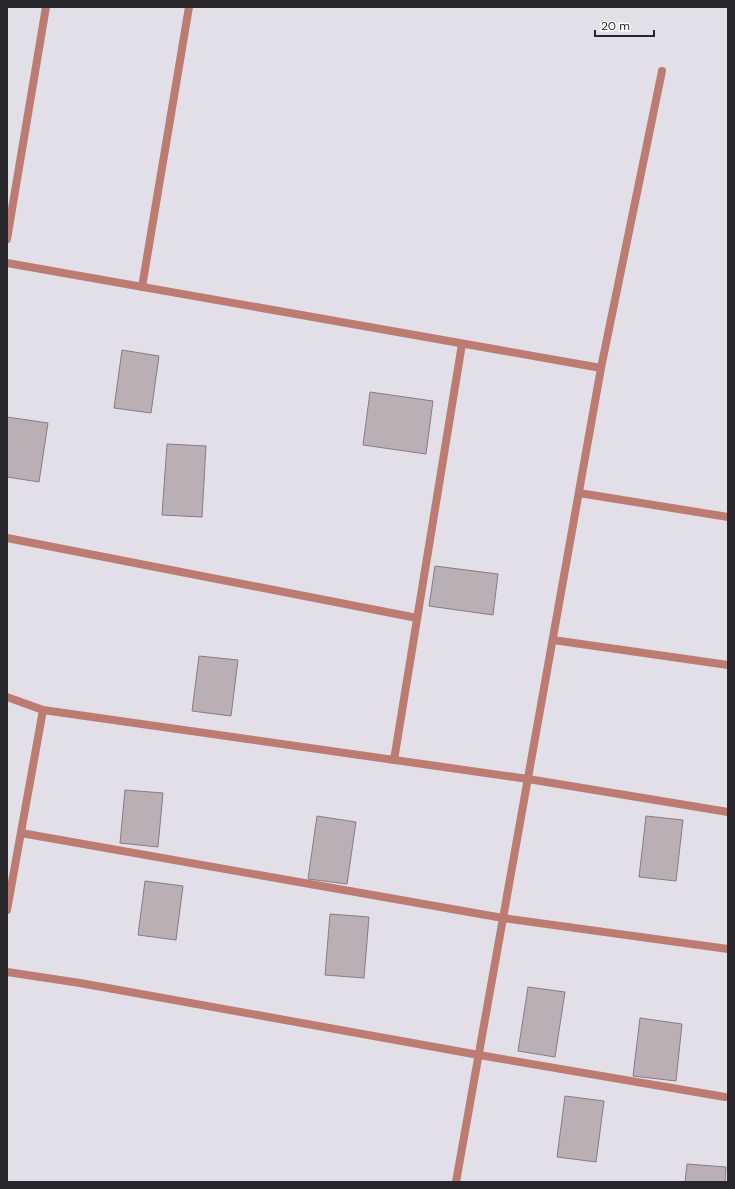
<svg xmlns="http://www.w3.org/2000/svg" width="735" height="1189" viewBox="0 0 735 1189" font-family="'DM Sans',sans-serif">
<rect width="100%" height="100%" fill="#e3dfe9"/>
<!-- building -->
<g fill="#b9afb5" stroke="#867d83">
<path d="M 122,350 L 159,356 L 151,413 L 114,408 Z"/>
<path d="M 370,392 L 433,401 L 426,454 L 363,445 Z"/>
<path d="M 7,417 L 48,423 L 39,482 L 7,477 Z"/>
<path d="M 167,444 L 206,446 L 202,517 L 162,515 Z"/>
<path d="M 435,566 L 498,574 L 493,615 L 429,606 Z"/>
<path d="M 199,656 L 238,660 L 231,716 L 192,711 Z"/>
<path d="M 125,790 L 163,793 L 158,847 L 120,843 Z"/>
<path d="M 317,816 L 356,822 L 347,884 L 308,879 Z"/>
<path d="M 646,816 L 683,820 L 676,881 L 639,877 Z"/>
<path d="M 145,881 L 183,886 L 176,940 L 138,935 Z"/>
<path d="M 330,914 L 369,917 L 364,978 L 325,975 Z"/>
<path d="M 528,987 L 565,992 L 555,1057 L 518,1051 Z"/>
<path d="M 640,1018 L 682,1024 L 676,1081 L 633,1076 Z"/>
<path d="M 565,1096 L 604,1101 L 596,1162 L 557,1157 Z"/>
<path d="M 687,1164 L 726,1167 L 725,1182 L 685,1182 Z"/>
</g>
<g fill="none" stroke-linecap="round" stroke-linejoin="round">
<!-- street -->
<g stroke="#bc7c71" stroke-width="8">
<path d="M 7,239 L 46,7"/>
<path d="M 7,263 L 601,368 L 456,1182"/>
<path d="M 142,287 L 189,7"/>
<path d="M 601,368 L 662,71"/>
<path d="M 579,493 L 728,517"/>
<path d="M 7,538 L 417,618"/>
<path d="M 553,640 L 728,665"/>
<path d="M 7,697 L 43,710"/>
<path d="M 394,760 L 462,344"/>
<path d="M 21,833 L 503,918 L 728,949"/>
<path d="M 7,910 L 43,710 L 528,779 L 728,812"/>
<path d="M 7,972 L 80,983 L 479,1055 L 725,1097"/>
</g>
</g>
<!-- border -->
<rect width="735" height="1189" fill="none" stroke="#28272b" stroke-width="16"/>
<!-- scale -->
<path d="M595 30v6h59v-6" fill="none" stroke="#28272b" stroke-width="2"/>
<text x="601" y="30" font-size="12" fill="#28272b" stroke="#ffffff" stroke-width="3" paint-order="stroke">20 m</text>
</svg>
